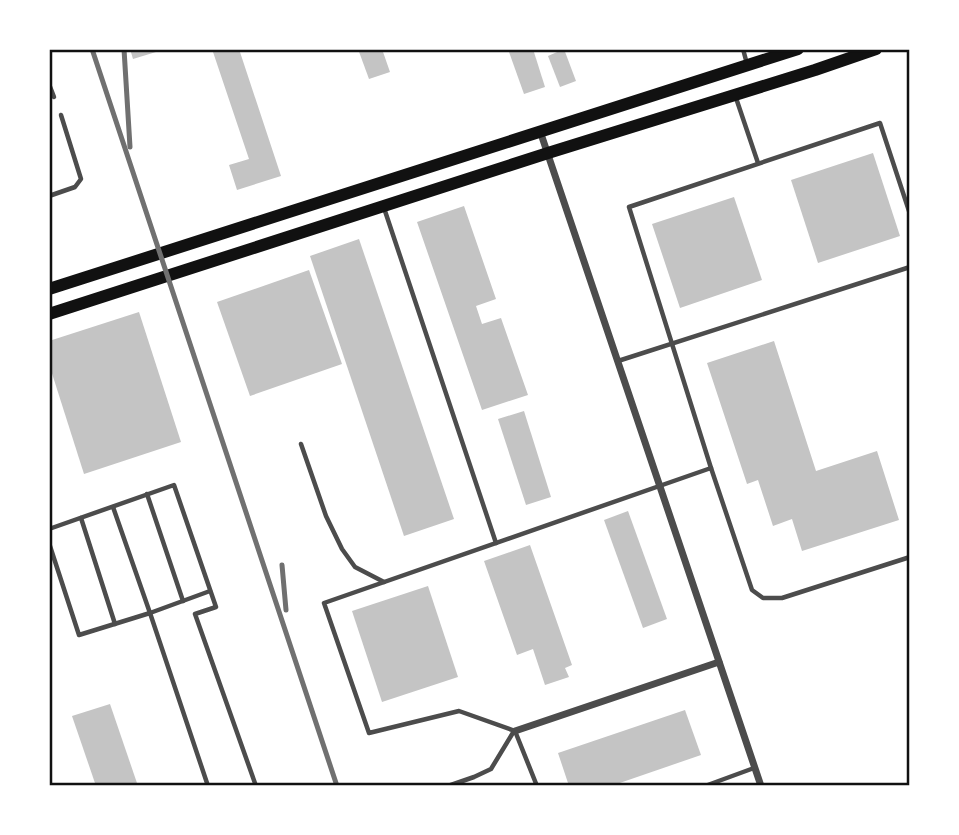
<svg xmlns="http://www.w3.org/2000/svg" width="959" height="835" viewBox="0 0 959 835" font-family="'Public Sans',sans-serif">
<rect width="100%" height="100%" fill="#fff"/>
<!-- building -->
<g fill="#c4c4c4">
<path d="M 130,49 L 155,49 L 156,52 L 133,59 Z"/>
<path d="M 212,49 L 239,49 L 281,176 L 237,190 L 229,165 L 249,159 Z"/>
<path d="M 358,49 L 382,49 L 390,72 L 369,79 Z"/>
<path d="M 517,49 L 533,49 L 545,87 L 524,94 L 509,52 Z"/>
<path d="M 564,49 L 576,81 L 560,87 L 548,56 Z"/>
<path d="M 873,153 L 900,236 L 818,263 L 791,180 Z"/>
<path d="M 734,197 L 762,280 L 680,308 L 652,224 Z"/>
<path d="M 464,206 L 496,299 L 476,306 L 482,324 L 501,318 L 528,395 L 482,410 L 417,222 Z"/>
<path d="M 359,239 L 454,519 L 404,536 L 310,256 Z"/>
<path d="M 309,270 L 342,364 L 250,396 L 217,302 Z"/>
<path d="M 139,312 L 181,442 L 84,474 L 49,364 L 49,341 Z"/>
<path d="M 774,341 L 816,471 L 877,451 L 899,520 L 802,551 L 792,519 L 773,526 L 758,480 L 747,484 L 707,363 Z"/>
<path d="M 524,411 L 551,497 L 526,505 L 498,419 Z"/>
<path d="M 628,511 L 667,619 L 643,628 L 604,520 Z"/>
<path d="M 530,545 L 572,665 L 565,668 L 569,677 L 545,685 L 533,649 L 517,655 L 484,561 Z"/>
<path d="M 428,586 L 458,677 L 382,702 L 352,611 Z"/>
<path d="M 110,704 L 138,786 L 96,786 L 72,716 Z"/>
<path d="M 685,710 L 701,755 L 611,786 L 569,786 L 558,753 Z"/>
</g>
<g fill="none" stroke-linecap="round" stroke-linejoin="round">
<!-- service -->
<g stroke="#4c4c4c" stroke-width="4.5">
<path d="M 743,49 L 747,64"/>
<path d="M 49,84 L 54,97"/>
<path d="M 735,95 L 758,163"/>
<path d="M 49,196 L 75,187 L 81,179 L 61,115"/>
<path d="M 384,208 L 496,543"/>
<path d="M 618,361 L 910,267"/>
<path d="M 301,444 L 326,516 L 342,549 L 355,567 L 384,582"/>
<path d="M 711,468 L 629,207 L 880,123 L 910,214"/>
<path d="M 147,494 L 183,601"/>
<path d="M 113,507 L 150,613 L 210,591"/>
<path d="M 81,518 L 115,624"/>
<path d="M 49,529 L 174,485 L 216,607 L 195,614 L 256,786"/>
<path d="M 49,543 L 79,635 L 150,613 L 208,786"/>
<path d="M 448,786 L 474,777 L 491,769 L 514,731"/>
<path d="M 537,786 L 515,731 L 459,711 L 369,733 L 324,603 L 711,468 L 752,590 L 763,598 L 782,598 L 910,557"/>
<path d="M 705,786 L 754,768"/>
</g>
<!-- minor -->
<g stroke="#4c4c4c" stroke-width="7">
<path d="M 540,131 L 761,786"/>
<path d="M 515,731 L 719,662"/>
</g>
<!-- secondary -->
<g stroke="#111" stroke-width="12">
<path d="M 49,289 L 798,49"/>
<path d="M 49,314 L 548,153 L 815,70 L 876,49"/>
</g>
<!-- rail -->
<g stroke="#707070" stroke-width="5">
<path d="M 92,49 L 337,786"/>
<path d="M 124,49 L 130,147"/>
<path d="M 282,565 L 286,610"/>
</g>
</g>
<!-- border -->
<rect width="959" height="835" fill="none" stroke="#ffffff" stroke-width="102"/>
<rect x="51" y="51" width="857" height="733" fill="none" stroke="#111" stroke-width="2.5"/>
</svg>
